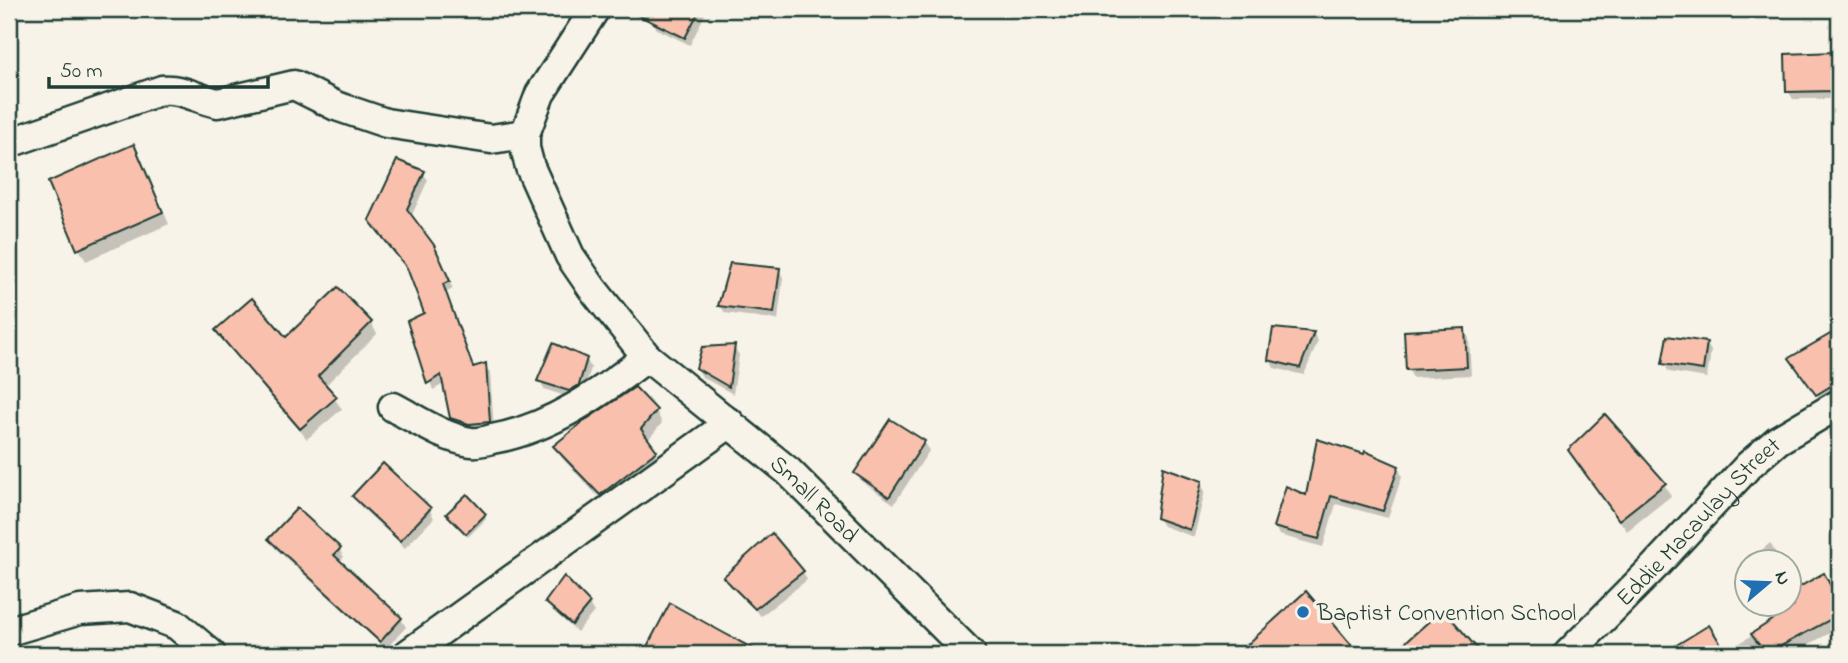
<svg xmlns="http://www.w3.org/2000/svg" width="1848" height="663" viewBox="0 0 1848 663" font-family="'Indie Flower',sans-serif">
<rect width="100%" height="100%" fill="#f7f3e8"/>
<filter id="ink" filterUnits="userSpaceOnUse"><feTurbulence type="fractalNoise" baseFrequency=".0143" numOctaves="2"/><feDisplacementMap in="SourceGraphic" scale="14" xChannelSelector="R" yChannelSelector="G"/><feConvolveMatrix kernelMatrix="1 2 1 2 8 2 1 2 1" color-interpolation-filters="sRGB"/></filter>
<g filter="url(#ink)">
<!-- shadow -->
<g fill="#0003">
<path d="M 658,9 L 704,9 L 706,12 L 690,45 L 657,29 L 652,21 Z"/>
<path d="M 1834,54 L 1838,62 L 1839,99 L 1793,99 L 1788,91 Z"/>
<path d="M 140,158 L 169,224 L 86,261 L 79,249 Z"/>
<path d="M 423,173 L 428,180 L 411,217 L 437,255 L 453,289 L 446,292 L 474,368 L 485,365 L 490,373 L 494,430 L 474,432 L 456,426 L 451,417 L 444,384 L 433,390 L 409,321 L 426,314 L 410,272 L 376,228 Z"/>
<path d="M 779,269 L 783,278 L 778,320 L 725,313 L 720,305 Z"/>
<path d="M 337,289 L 371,323 L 377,334 L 325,386 L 342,409 L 307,439 L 224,341 L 218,330 L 285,340 Z"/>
<path d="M 1464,330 L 1469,338 L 1471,375 L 1413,378 L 1408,369 Z"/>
<path d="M 1839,331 L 1839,391 L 1822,402 L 1791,358 Z"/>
<path d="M 1313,333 L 1318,341 L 1304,375 L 1274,368 L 1270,360 Z"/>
<path d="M 1706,343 L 1711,351 L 1707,378 L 1669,372 L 1664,364 Z"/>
<path d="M 734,347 L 739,355 L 733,394 L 702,377 L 697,368 Z"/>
<path d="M 586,359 L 591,368 L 583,394 L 574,399 L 544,389 L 539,381 Z"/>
<path d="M 656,411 L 662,423 L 647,441 L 662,464 L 607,506 L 562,458 L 556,446 Z"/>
<path d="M 924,442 L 929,451 L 894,504 L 861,481 L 856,473 Z"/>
<path d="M 1570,451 L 1664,484 L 1671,496 L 1627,531 Z"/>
<path d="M 1398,467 L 1402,476 L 1388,518 L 1336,504 L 1323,547 L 1279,535 L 1275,527 L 1307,497 Z"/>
<path d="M 1200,483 L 1205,491 L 1194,537 L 1163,526 L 1158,518 Z"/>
<path d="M 355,496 L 429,509 L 434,518 L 405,548 L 359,505 Z"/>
<path d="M 484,515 L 486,519 L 468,537 L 451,518 Z"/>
<path d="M 270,540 L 339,549 L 344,557 L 339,562 L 401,619 L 406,627 L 386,649 L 275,548 Z"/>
<path d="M 1770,543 L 1781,562 L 1757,562 L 1755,556 Z"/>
<path d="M 803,572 L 807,580 L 761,616 L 729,585 L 725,577 Z"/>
<path d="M 1788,573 L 1799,589 L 1823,576 L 1839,605 L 1839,644 L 1834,631 L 1790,654 L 1689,654 L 1683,643 L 1725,653 L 1793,608 L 1788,602 Z"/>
<path d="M 547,602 L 589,604 L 594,612 L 577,632 L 552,610 Z"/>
<path d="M 1234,644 L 1241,653 L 1351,652 L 1348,654 L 1225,654 Z"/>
</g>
<!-- building -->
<g fill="#f9c1ad" stroke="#1f3d34" stroke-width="2">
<path d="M 625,9 L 700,9 L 685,38 Z"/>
<path d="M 1835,52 L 1836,91 L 1786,92 L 1785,54 Z"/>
<path d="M 134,144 L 163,212 L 77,250 L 48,182 Z"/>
<path d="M 397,160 L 425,171 L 407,209 L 434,245 L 450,281 L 443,284 L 473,367 L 486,363 L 490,422 L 469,424 L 450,418 L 441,375 L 427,384 L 407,321 L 424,313 L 407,268 L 369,220 Z"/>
<path d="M 730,263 L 780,268 L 774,313 L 718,306 Z"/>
<path d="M 338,287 L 372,322 L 318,376 L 337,397 L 300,429 L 215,330 L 252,298 L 286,337 Z"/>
<path d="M 1273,328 L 1314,332 L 1300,368 L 1268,360 Z"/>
<path d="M 1465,328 L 1467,367 L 1406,370 L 1404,331 Z"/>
<path d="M 1839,329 L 1839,381 L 1816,395 L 1789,358 Z"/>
<path d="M 1667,336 L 1707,342 L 1703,370 L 1662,364 Z"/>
<path d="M 553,343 L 587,358 L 579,385 L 569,391 L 537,381 Z"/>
<path d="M 735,345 L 729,387 L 696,368 L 702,347 Z"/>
<path d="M 635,387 L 657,410 L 641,429 L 657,451 L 600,495 L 553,446 L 584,421 Z"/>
<path d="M 1605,414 L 1666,483 L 1619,520 L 1568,450 Z"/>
<path d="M 890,419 L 925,441 L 889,497 L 854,473 Z"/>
<path d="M 1317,439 L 1364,454 L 1365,451 L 1399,466 L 1383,511 L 1331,496 L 1319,539 L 1273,527 L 1286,486 L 1306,495 Z"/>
<path d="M 383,463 L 431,508 L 400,541 L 352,496 Z"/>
<path d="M 1163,467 L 1202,481 L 1190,530 L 1156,518 Z"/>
<path d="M 467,494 L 486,514 L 466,534 L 446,514 Z"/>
<path d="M 297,508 L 341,548 L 334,555 L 402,618 L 380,642 L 268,539 Z"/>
<path d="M 772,533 L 804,571 L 755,609 L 723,577 Z"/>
<path d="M 1824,573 L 1839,602 L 1839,615 L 1766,654 L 1751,634 L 1794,606 L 1789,593 Z"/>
<path d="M 564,576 L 590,603 L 572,625 L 545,602 Z"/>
<path d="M 1306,591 L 1359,654 L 1237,654 Z"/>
<path d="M 670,603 L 722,632 L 763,654 L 643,654 Z"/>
<path d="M 1443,609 L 1482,654 L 1392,654 Z"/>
<path d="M 1709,625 L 1727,654 L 1662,654 Z"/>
</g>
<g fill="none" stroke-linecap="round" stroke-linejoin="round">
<!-- minor casing -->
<g stroke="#1f3d34" stroke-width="33">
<g id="minor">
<path d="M 595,9 L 540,94 L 525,134 L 525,148 L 530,167 L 570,256 L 592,288 L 647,357"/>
<path d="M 9,143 L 162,90 C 182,88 198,99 218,103 L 294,85 L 336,106 L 386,123 L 491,139 L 525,134"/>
<path id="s1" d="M 393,407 C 418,420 442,437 471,442 C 478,443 485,441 492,439 C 550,429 602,392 647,357 L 788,471 L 971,654"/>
<path d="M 9,631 L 80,610 L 130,607 L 177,625 L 211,654"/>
<path d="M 408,654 L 730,423"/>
<path id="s2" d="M 1568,654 L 1655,566 L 1749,465 L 1778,440 L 1839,404"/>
</g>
</g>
<!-- minor -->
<use href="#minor" stroke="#f7f3e8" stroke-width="28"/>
</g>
</g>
<!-- markers -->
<circle fill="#1f6fb2" stroke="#f7f3e8" stroke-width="2.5" cx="1303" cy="612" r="7"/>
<g text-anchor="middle" stroke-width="7" stroke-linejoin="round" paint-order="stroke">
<!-- street labels -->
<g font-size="24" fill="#1f3d34" stroke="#f7f3e8">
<text dy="8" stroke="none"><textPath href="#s1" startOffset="504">Small Road</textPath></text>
<text dy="8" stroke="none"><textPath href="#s2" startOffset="186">Eddie Macaulay Street</textPath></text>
</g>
<!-- poi labels -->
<g font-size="24" fill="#1f3d34" stroke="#f7f3e8" text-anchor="start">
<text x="1317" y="620">Baptist Convention School</text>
</g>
</g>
<!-- margin -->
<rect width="1848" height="663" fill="none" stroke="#f7f3e8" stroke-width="35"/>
<rect x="18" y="18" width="1813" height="628" fill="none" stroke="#1f3d34" stroke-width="2.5" filter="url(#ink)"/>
<!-- north arrow -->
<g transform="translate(1768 583) rotate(71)"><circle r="33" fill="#f7f3e8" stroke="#a1aaa0" stroke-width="2"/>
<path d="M0-5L12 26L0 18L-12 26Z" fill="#1f6fb2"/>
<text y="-10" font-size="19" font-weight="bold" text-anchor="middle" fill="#1f3d34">N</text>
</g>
<!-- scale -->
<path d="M49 77v10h219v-10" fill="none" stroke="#1f3d34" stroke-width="3.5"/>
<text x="60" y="77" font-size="21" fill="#1f3d34" stroke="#f7f3e8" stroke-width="5" paint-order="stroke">50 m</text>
</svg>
